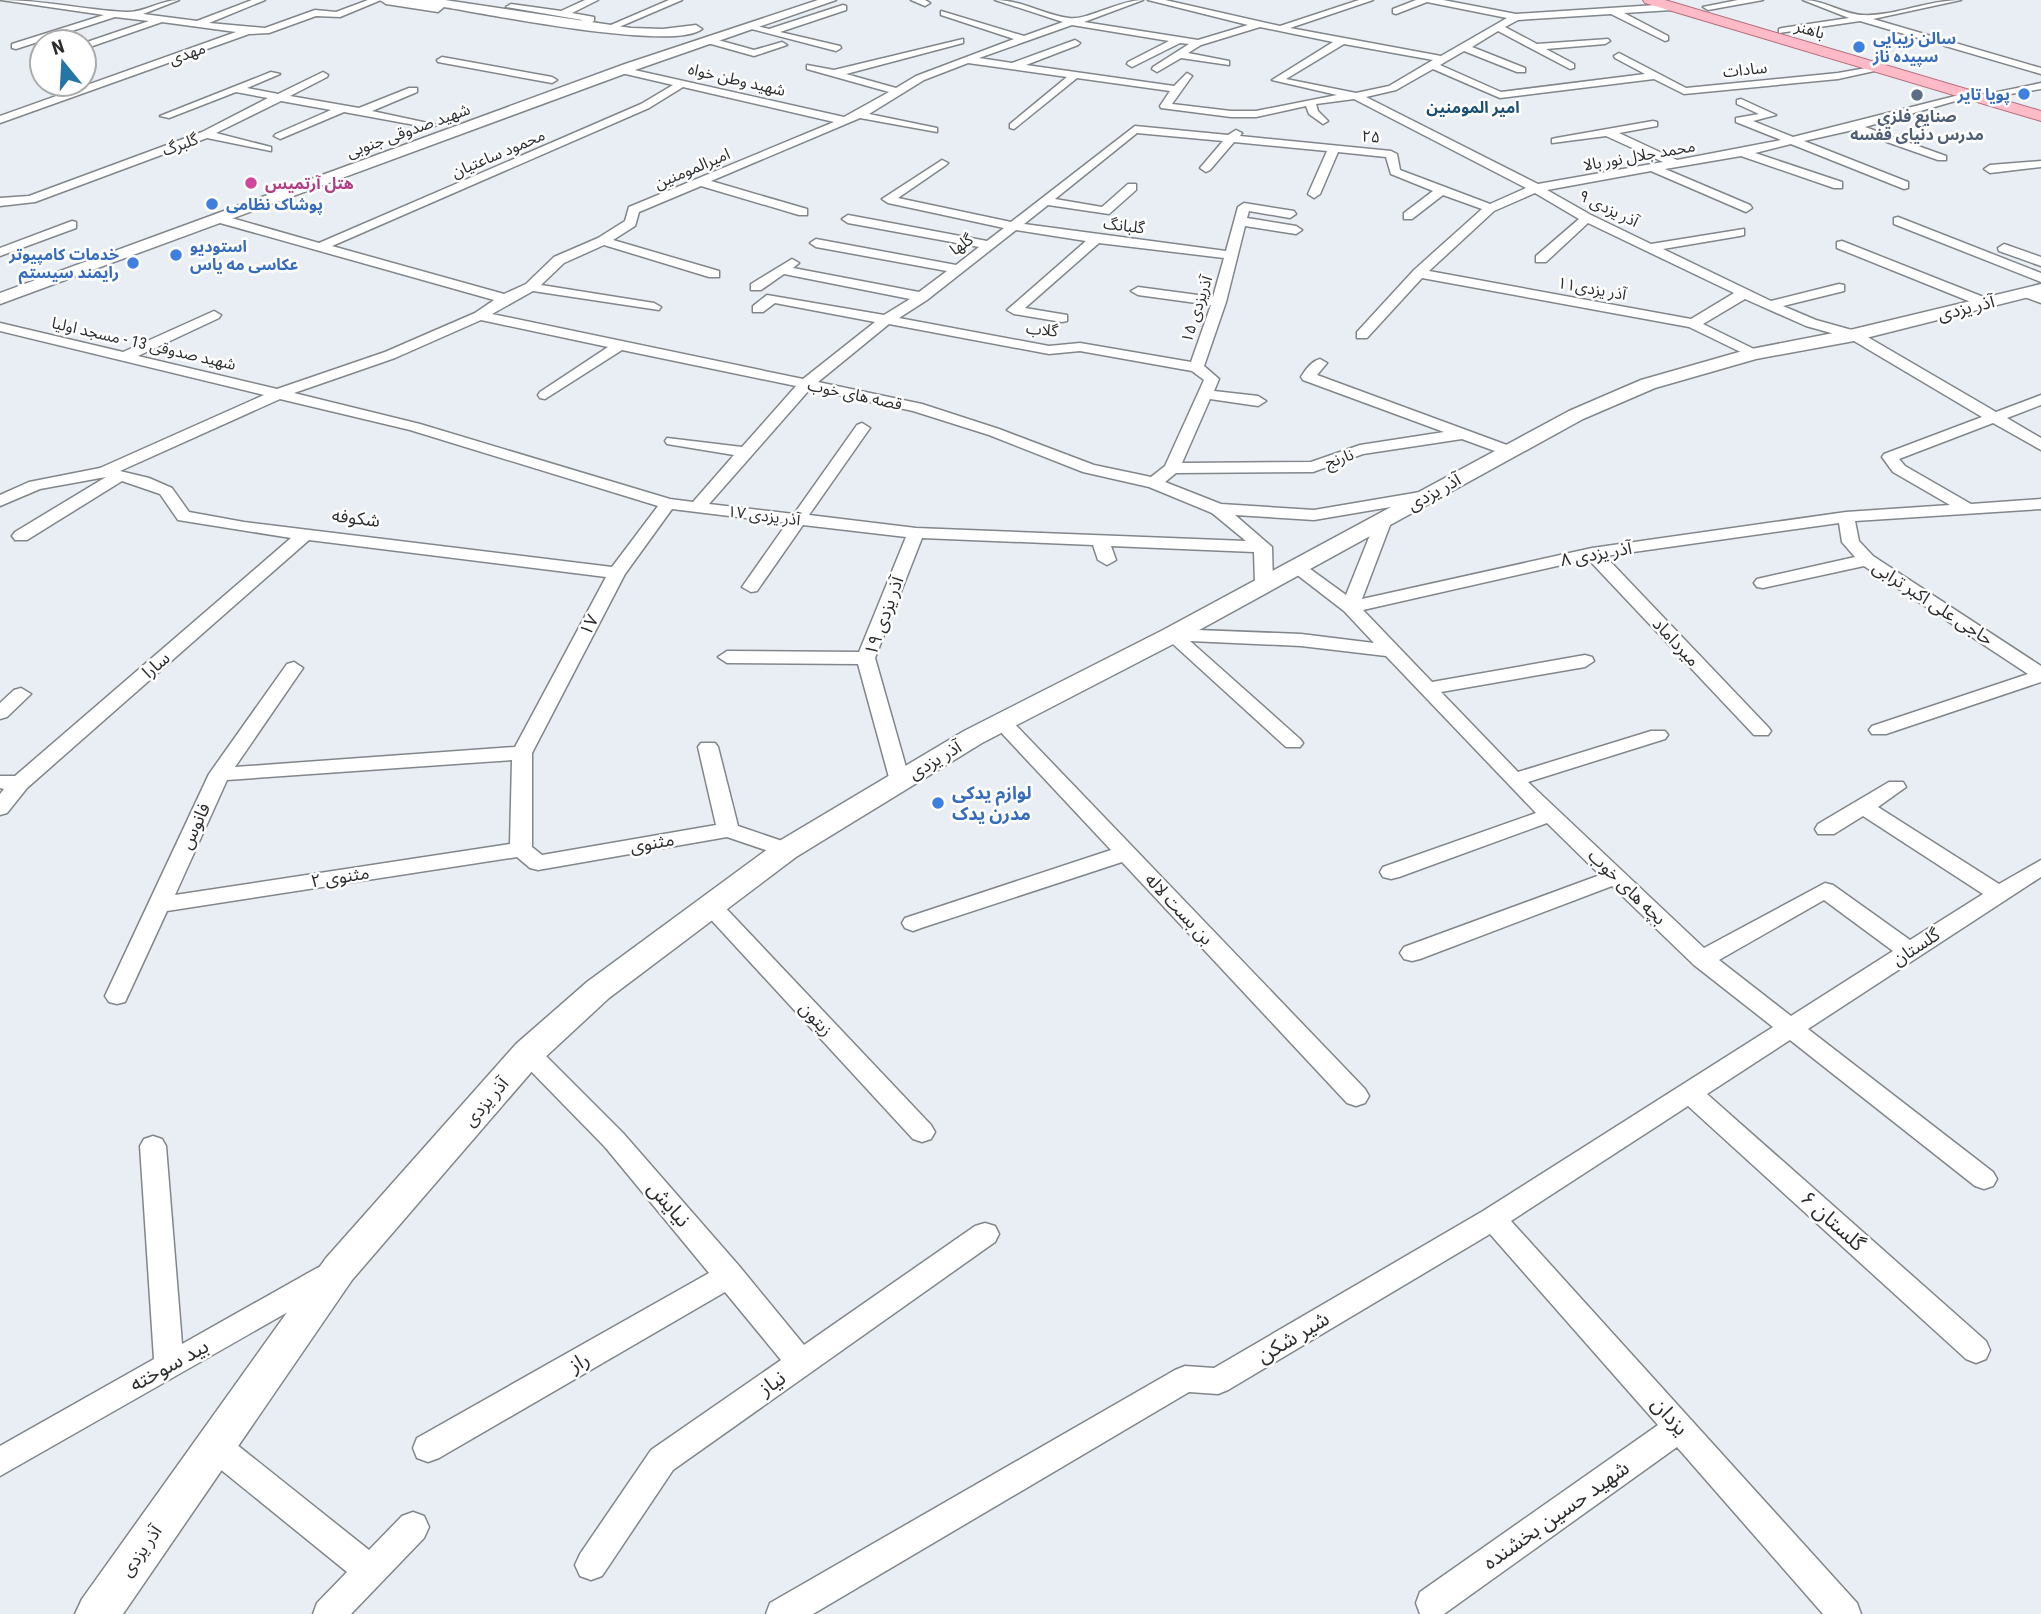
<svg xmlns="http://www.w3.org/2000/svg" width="2041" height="1614" viewBox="0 0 2041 1614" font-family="'Roboto Condensed','Noto Sans Arabic',sans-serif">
<rect width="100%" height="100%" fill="#e8eef3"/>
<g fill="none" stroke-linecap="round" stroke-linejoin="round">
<!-- street casing -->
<g stroke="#81868b" stroke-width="3">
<g id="street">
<path d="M 1,0 C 44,0 84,10 126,12 C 144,13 160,0 179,0 L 143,14 L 197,21 L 252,0 L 265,0 L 209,23 L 265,28 L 315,10 L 336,12 L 368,0 L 381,0 L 340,17 L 316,16 L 269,33 L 249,34 L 0,123 L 0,116 L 236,32 L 162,22 L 84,49 L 84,43 L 149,21 L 115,17 L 16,49 L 12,48 L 12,44 L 104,15 Z"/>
<path d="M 585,0 L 598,0 L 572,13 L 594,17 L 594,21 L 583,27 L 578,24 L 582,20 L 506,7 L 511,4 L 561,11 Z"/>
<path d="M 669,0 L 682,0 L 612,30 L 604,28 Z"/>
<path d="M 911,0 L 925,0 L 930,3 L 925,6 Z"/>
<path d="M 995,0 C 1022,0 1044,15 1069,18 C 1086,21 1120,0 1143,0 L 1084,22 L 1198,40 L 1248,25 L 1148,0 L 1165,0 L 1280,26 L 1359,0 L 1373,0 L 1290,28 L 1441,56 L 1507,18 L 1427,2 L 1396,14 L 1393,13 L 1393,9 L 1416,0 L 1443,0 L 1516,14 L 1672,4 L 1677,7 L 1672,10 L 1624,13 L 1668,36 L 1668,40 L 1665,41 L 1611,14 L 1518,20 L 1505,27 L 1537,44 L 1608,39 L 1610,41 L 1605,44 L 1546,49 L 1574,64 L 1574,68 L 1570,69 L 1498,31 L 1472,47 L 1525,68 L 1525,72 L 1517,72 L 1464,51 L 1440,65 L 1501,92 L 1645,74 L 1615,58 L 1614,56 L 1619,53 L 1686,88 L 1838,73 L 1883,65 L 1888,68 L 1838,79 L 1684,94 L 1654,79 L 1500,98 L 1433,69 L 1396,90 L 1366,97 L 1538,184 L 1663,162 L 1606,136 L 1552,143 L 1552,139 L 1556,138 L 1653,121 L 1657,122 L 1657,126 L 1619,133 L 1677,160 L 1781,140 L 1736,122 L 1736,118 L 1759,114 L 1737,104 L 1737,100 L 1741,99 L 1776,115 L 1753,121 L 1793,137 L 1971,92 L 1976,95 L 1865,127 L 1946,156 L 1946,160 L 1938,160 L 1853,130 L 1804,141 L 1908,182 L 1908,188 L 1904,189 L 1791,144 L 1755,153 L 1842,182 L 1842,188 L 1834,188 L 1741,156 L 1665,169 L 1750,205 L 1752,208 L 1746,212 L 1651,171 L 1547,190 L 1591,215 L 1651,244 L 1744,229 L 1744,235 L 1740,236 L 1663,249 L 1771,301 L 1839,284 L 1844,285 L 1844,291 L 1783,306 L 1816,320 L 1859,332 L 1996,412 L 2041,395 L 2041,405 L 2007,418 L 2041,438 L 2041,450 L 1993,423 L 1899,459 L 1905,466 L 1971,504 L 2041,499 L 2041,509 L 1855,521 L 1859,541 L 1873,556 L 2041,666 L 2041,682 L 1886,734 L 1872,734 L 1869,730 L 1872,726 L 2028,674 L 1864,566 L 1763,588 L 1757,587 L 1754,583 L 1757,579 L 1855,557 L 1842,542 L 1839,523 L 1605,556 L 1768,727 L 1771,731 L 1768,735 L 1754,735 L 1588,559 L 1363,610 L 1432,682 L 1585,655 L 1592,657 L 1594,661 L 1585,667 L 1441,692 L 1518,772 L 1651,731 L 1665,731 L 1668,735 L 1665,739 L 1528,782 L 1704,948 L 1825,883 L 1833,885 L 1910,940 L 1983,894 L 1863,816 L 1834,834 L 1818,834 L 1815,829 L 1818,824 L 1889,782 L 1903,782 L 1906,787 L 1878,807 L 1999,884 L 2041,860 L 2041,877 L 1808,1029 L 1993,1172 L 1997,1179 L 1993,1186 L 1984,1189 L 1975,1186 L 1790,1040 L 1707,1094 L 1986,1341 L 1990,1350 L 1986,1359 L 1976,1363 L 1966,1359 L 1688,1106 L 1511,1221 L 1857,1603 L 1861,1614 L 1823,1614 L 1677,1447 L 1444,1614 L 1420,1614 L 1416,1603 L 1420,1592 L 1658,1425 L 1490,1234 L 1228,1390 L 1218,1394 L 1189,1392 L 813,1614 L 766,1614 L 770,1603 L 1175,1370 L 1185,1366 L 1214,1368 L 1483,1211 L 1773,1027 L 1694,965 L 1612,886 L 1420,959 L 1412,961 L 1404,959 L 1400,953 L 1404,947 L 1600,875 L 1547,823 L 1399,877 L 1391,879 L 1383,877 L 1380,872 L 1383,867 L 1536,813 L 1386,656 L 1301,646 L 1190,641 L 1300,739 L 1303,743 L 1300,747 L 1286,747 L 1163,635 L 1172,629 L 1301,634 L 1374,643 L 1344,611 L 1287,567 L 1296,562 L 1302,563 L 1346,595 L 1376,520 L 1384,515 L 1392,520 L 1362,599 L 1592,548 L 1846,512 L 1950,505 L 1893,472 L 1882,457 L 1884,454 L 1982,417 L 1849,338 L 1806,326 L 1745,299 L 1703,324 L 1758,351 L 1760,354 L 1758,357 L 1753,358 L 1689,327 L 1422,278 L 1367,338 L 1357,338 L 1357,332 L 1414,270 L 1482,209 L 1443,195 L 1412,219 L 1404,219 L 1404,213 L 1433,191 L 1391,174 L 1386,157 L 1338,152 L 1320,194 L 1314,198 L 1308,194 L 1327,151 L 1234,142 L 1210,170 L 1206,172 L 1200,168 L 1223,141 L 1137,133 L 1055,199 L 1102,207 L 1128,184 L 1136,184 L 1136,190 L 1109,214 L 1048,205 L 1024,224 L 1226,251 L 1238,207 L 1244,203 L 1294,211 L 1296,214 L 1290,218 L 1249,211 L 1247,218 L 1296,226 L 1302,230 L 1296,234 L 1245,226 L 1226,302 L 1204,366 L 1219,379 L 1214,391 L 1258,396 L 1266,401 L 1258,406 L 1210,399 L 1182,463 L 1311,462 L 1360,445 L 1444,432 L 1303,380 L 1301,377 C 1305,370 1312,361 1320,359 L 1327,363 L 1317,375 L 1515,448 L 1517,451 L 1515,454 L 1503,454 L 1462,439 L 1363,454 L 1313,472 L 1176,473 L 1165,482 L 1221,504 L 1314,510 L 1426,491 L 1434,496 L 1426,501 L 1314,520 L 1235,515 L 1272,547 L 1273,584 L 1264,589 L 1255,584 L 1254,552 L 1111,546 L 1116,560 L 1107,565 L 1098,560 L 1093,545 L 922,538 L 875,658 L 910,781 L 907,786 L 893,786 L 890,781 L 858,664 L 727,663 L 718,657 L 727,651 L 859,652 L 906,537 L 803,525 L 757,591 L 751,592 L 742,587 L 787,523 L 672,509 L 625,574 L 532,753 L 532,847 L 542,855 L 716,825 L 698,747 L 701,743 L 715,743 L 718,747 L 738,826 L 794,845 L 797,850 L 794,855 L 786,857 L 727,837 L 538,870 L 530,868 L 517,857 L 167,911 L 125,1002 L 117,1004 L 109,1002 L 105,996 L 209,774 L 287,664 L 294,662 L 303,668 L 235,767 L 515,747 L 606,577 L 309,540 L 27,788 L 7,813 L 0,815 L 0,794 L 4,789 L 0,788 L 0,776 L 15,776 L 291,538 L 178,520 L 160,494 L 122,481 L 27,540 L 15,540 L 12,536 L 15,532 L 106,477 L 40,489 L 0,506 L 0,495 L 29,482 L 100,468 L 264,395 L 0,331 L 0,323 L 123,352 L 214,311 L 221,315 L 219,318 L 138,356 L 277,389 L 385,352 L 475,313 L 494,300 L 213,221 L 213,215 L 221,215 L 319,243 L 641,104 L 673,85 L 617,72 L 616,70 L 621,67 L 844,117 L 889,92 L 807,69 L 807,65 L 834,70 L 963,39 L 963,43 L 846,74 L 896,88 L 916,76 L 1014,39 L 941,15 L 941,11 L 1024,36 L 1063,22 ZM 1072,25 L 1169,41 L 1128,62 L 1127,64 L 1132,67 L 1180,43 L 1189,44 L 1153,67 L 1152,69 L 1157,72 L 1181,58 L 1229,65 L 1229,61 L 1188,53 L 1201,45 L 1260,27 L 1333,42 L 1272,80 L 1337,95 L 1256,111 L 1231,111 L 1172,104 L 1192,76 L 1187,73 L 1174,86 L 1026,65 L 1078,45 L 1080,43 L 1075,40 L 1012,63 L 979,58 ZM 1344,44 L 1433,60 L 1389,86 L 1356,93 L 1286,79 ZM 968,63 L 1067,77 L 1010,124 L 1010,128 L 1014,129 L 1077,78 L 1170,91 L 1160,106 L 1161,108 L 1231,117 L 1256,117 L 1306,106 L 1309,114 L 1323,124 L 1328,121 L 1318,111 L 1316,104 L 1354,99 L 1526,188 L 1490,204 L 1400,170 L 1397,154 L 1391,151 L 1240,136 L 1242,133 L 1236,130 L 1228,135 L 1135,126 L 1011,222 L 898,198 L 946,165 L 948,163 L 942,160 L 882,199 L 888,203 L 1004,228 L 987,241 L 848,215 L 842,219 L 848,223 L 979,247 L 956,265 L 816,239 L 810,243 L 816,247 L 947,271 L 919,292 L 793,268 L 799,263 L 792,259 L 751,284 L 751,290 L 761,290 L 784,274 L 910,299 L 884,315 L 767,295 L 753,306 L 753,312 L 763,312 L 775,303 L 875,322 L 803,379 L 492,314 L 533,291 L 659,310 L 661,307 L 654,303 L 541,285 L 564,263 L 604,245 L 709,277 L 719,277 L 719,271 L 613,240 L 635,226 L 639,212 L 701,186 L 799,215 L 807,215 L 807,209 L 711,181 L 860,118 L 937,132 L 937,128 L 869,114 L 924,80 ZM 683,87 L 834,122 L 629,207 L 625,221 L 598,238 L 554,257 L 526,284 L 504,294 L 332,246 L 649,108 ZM 1535,193 L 1579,219 L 1536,256 L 1536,262 L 1546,262 L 1588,223 L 1734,293 L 1691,319 L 1429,271 L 1494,211 ZM 1016,230 L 1086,241 L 1007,310 L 1014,314 L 1062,322 L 1067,321 L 1067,315 L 1025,308 L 1099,243 L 1224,258 L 1213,297 L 1138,287 L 1131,291 L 1138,295 L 1211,305 L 1191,362 L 1080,343 L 1049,346 L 899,318 L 927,300 ZM 481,320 L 608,347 L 540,392 L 538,395 L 540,398 L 545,399 L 622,350 L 796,386 L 742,447 L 667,438 L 665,441 L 667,444 L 734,455 L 693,502 L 670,499 L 420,424 L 294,393 L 395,358 ZM 889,324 L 1049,354 L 1080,351 L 1192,371 L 1204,380 L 1165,466 L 1151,477 L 1094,465 L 999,429 L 922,404 L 818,382 ZM 810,389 L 913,411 L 989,435 L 1083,472 L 1149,487 L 1212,513 L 1246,541 L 916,528 L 809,515 L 870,428 L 862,423 L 857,425 L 794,514 L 709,504 ZM 280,399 L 410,430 L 658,506 L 612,567 L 244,522 L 189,512 L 172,488 L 149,478 L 120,471 ZM 512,760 L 510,844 L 175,895 L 227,780 ZM 1824,900 L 1893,951 L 1791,1016 L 1719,960 Z"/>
<path d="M 1738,0 L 1763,0 L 1708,10 L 1703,7 Z"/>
<path d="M 1803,0 C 1825,0 1842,14 1862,15 C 1892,17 1928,0 1961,0 L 1873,19 L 2041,68 L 2041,74 L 1860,21 L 1779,33 L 1779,29 L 1782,28 L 1849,18 Z"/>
<path d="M 843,5 L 846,6 L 846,10 L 780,32 L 840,46 L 841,48 L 836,51 L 744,27 L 749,24 L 769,29 Z"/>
<path d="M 707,37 L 754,50 L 782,42 L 787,45 L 754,56 L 704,42 L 702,40 Z"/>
<path d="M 442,57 L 552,77 L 557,80 L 552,83 L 438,62 L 437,60 Z"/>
<path d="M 271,72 L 280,74 L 247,88 L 278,94 L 323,72 L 328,75 L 327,77 L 290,96 L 359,108 L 409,88 L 417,88 L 417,92 L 372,111 L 437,125 L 431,128 L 344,112 L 280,139 L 274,136 L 276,134 L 331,110 L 281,101 L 216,133 L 271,147 L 271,151 L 207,138 L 35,202 L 0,206 L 0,198 L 29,196 L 202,132 L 268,98 L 236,92 L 169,118 L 160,116 Z"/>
<path d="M 2041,83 L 2041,89 L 1998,96 L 1993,93 Z"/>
<path d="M 2041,161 L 2041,167 L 1990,173 L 1984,169 L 1990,165 Z"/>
<path d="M 1898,217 L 2041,273 L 2041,282 L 1894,224 L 1894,218 Z"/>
<path d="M 72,221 L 76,222 L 76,228 L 0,256 L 0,248 Z"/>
<path d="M 1842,241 L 1991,300 L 1993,303 L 1991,306 L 1981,306 L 1837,248 L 1837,242 Z"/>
<path d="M 2004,244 L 2041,257 L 2041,266 L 1999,251 L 1998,248 Z"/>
<path d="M 2027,289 L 2041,294 L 2041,303 L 2022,296 L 2022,290 Z"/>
<path d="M 21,688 L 31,694 L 7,717 L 0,719 L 0,703 L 14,690 Z"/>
<path d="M 1002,716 L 1009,718 L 1365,1089 L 1369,1096 L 1365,1103 L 1356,1106 L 1347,1103 L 1122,862 L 921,928 L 913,931 L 905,928 L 902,923 L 905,918 L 1111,850 L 995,726 L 992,722 L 995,718 Z"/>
<path d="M 711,898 L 719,901 L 931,1125 L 935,1132 L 931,1139 L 922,1142 L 913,1139 L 703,911 L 700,906 L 703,901 Z"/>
<path d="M 528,1044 L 537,1047 L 623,1133 L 740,1267 L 804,1345 L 975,1226 L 985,1223 L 995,1226 L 999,1234 L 995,1242 L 673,1470 L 602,1576 L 591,1580 L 580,1576 L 575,1565 L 580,1554 L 651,1450 L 781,1360 L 725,1292 L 439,1458 L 428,1462 L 417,1458 L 413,1448 L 417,1438 L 709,1273 L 605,1147 L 519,1059 L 516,1053 L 519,1047 Z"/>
<path d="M 153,1136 L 162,1139 L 166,1146 L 182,1344 L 317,1268 L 327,1264 L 337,1268 L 341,1276 L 337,1284 L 0,1476 L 0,1446 L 154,1359 L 140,1146 L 144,1139 Z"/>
<path d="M 215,1432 L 226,1436 L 369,1550 L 402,1516 L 413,1512 L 424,1516 L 429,1527 L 424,1538 L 351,1614 L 313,1614 L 317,1603 L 347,1572 L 204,1456 L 200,1446 L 204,1436 Z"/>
</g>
</g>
<!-- secondary casing -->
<g stroke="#81868b" stroke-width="3">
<g id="secondary">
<path d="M 380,0 L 445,0 L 631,28 L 663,29 L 696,25 L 702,29 C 674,52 487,14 444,7 L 438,12 L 386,4 Z"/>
<path d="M 818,0 L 836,0 L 635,70 L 0,304 L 0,293 L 625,64 Z"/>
<path d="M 2041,284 L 2041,294 L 1854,341 L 1756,359 L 1655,388 L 1583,419 L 1181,640 L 982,743 L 796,857 L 609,998 L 540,1062 L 352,1280 L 123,1614 L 75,1614 L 82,1599 L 326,1258 L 516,1044 L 587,982 L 776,843 L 964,731 L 1163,630 L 1569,411 L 1641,380 L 1746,350 L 1854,329 Z"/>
</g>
</g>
<!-- primary casing -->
<g stroke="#b46c79" stroke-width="2">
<path id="primary" d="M 1643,0 L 1665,0 L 2041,111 L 2041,121 L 1645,3 Z"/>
</g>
<!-- street -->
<use href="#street" fill="#fff" fill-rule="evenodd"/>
<!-- secondary -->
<use href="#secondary" fill="#fff" fill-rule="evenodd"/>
<!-- primary -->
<use href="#primary" fill="#febbc7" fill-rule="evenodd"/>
</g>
<!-- markers -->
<g fill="#3f7fe0" stroke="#fff" stroke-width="2.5">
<circle cx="1859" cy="47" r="7"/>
<circle cx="2024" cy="94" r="7"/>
<circle cx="212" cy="204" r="7"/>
<circle cx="176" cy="255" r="7"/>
<circle cx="133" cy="263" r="7"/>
<circle cx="938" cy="803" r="7"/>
</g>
<circle fill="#5c6f8a" stroke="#fff" stroke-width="2.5" cx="1917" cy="95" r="7"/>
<circle fill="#d1479c" stroke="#fff" stroke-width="2.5" cx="251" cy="183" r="7"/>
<g text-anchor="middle" stroke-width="5" stroke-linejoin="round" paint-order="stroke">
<!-- far-street labels -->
<g font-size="16" fill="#2b2d2f" stroke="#fff">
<text transform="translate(1810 29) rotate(16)" y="6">باهنر</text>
<text transform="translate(187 53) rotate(-20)" y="6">مهدی</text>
<text transform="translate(1745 69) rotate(-6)" y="6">سادات</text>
<text transform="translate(737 79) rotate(13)" y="6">شهید وطن خواه</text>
<text transform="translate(408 130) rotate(-20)" y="6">شهید صدوقی جنوبی</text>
<text transform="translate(1371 136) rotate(5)" y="6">۲۵</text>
<text transform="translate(180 144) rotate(-20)" y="6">گلبرگ</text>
<text transform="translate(498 153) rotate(-23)" y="6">محمود ساعتیان</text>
<text transform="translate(1639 155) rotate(-10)" y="6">محمد جلال نور بالا</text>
<text transform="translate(692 168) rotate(-23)" y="6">امیرالمومنین</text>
<text transform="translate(1609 208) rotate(26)" y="6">آذر یزدی ۹</text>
<text transform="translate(1124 225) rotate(7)" y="6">گلبانگ</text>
<text transform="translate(961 244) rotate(-36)" y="6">گلها</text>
<text transform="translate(1592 288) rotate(10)" y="6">آذر یزدی۱۱</text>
<text transform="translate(1196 309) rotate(-72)" y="6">۱۵ آذریزدی</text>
<text transform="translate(1042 329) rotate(6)" y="6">گلاب</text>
<text transform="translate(144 343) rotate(13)" y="6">شهید صدوقی 13 - مسجد اولیا</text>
<text transform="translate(855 394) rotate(12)" y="6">قصه های خوب</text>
<text transform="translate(1339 458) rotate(-20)" y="6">نارنج</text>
<text transform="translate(764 515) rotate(7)" y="6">آذر یزدی ۱۷</text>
</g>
<!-- far-shop labels -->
<g font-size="16" font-weight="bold" fill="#366cbe" stroke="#fff" text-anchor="start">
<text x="1873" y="44">سالن زیبایی<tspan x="1873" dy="18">سپیده ناز</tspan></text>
<text x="2010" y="100" text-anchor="end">پویا تایر</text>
<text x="226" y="210">پوشاک نظامی</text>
<text x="190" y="252">استودیو<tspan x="190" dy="18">عکاسی مه یاس</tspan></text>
<text x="119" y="260" text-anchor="end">خدمات کامپیوتر<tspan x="119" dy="18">رایمند سیستم</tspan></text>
</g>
<!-- far-neighbourhood labels -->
<g font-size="16" font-weight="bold" fill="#194f71" stroke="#fff">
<text x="1473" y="113">امیر المومنین</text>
</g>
<!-- far-service labels -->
<g font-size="16" font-weight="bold" fill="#4e5e75" stroke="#fff">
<text x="1917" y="122">صنایع فلزی<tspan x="1917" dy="18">مدرس دنیای قفسه</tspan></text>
</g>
<!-- far-hotel labels -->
<g font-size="16" font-weight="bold" fill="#b23c85" stroke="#fff" text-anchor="start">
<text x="265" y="189">هتل آرتمیس</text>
</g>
<!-- street labels -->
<g font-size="18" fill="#2b2d2f" stroke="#fff">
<text transform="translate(1966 308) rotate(-14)" y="6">آذر یزدی</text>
<text transform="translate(1434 492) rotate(-29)" y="6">آذر یزدی</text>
<text transform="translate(356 518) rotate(7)" y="6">شکوفه</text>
<text transform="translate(1596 554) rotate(-10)" y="6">۸ آذر یزدی</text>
<text transform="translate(1933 603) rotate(33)" y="6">حاجی علی اکبر ترابی</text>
<text transform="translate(884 616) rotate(-70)" y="6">آذر یزدی ۱۹</text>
<text transform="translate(589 625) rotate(-62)" y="6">۱۷</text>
<text transform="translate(1676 642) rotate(47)" y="6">میرداماد</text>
<text transform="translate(156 665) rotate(-41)" y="6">سارا</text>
<text transform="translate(935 760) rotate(-31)" y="6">آذر یزدی</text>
<text transform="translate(195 826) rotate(-65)" y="6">فانوس</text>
<text transform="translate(652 843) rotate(-10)" y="6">مثنوی</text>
<text transform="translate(340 877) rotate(-9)" y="6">مثنوی ۲</text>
<text transform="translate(1627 887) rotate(44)" y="6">بچه های خوب</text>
<text transform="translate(1179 909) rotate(47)" y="6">بن بست لاله</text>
<text transform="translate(1916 947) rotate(-33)" y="6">گلستان</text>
<text transform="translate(816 1019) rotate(47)" y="6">زیتون</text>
<text transform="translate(486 1102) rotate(-49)" y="6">آذر یزدی</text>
<text transform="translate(141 1551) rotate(-55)" y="6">آذر یزدی</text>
</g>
<!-- shop labels -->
<g font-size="18" font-weight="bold" fill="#366cbe" stroke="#fff" text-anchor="start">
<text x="952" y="799">لوازم یدکی<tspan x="952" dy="21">مدرن یدک</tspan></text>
</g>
<!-- near-street labels -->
<g font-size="21" fill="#2b2d2f" stroke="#fff">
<text transform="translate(669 1204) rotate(49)" y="7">نیایش</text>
<text transform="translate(1833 1221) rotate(42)" y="7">گلستان ۶</text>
<text transform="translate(1293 1337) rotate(-31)" y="7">شیر شکن</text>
<text transform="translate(579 1362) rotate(-30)" y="7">راز</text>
<text transform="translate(169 1365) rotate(-29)" y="7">بید سوخته</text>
<text transform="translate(772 1383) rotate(-35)" y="7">نیاز</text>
<text transform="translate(1670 1416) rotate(48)" y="7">یزدان</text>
<text transform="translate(1556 1515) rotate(-35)" y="7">شهید حسین بخشنده</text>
</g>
</g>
<!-- north arrow -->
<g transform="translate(63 63) rotate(342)"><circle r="33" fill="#ffffff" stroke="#aaabac" stroke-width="2"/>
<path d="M0-5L12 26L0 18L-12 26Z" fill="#2575a7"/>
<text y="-10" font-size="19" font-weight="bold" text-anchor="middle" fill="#2b2d2f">N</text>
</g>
</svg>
